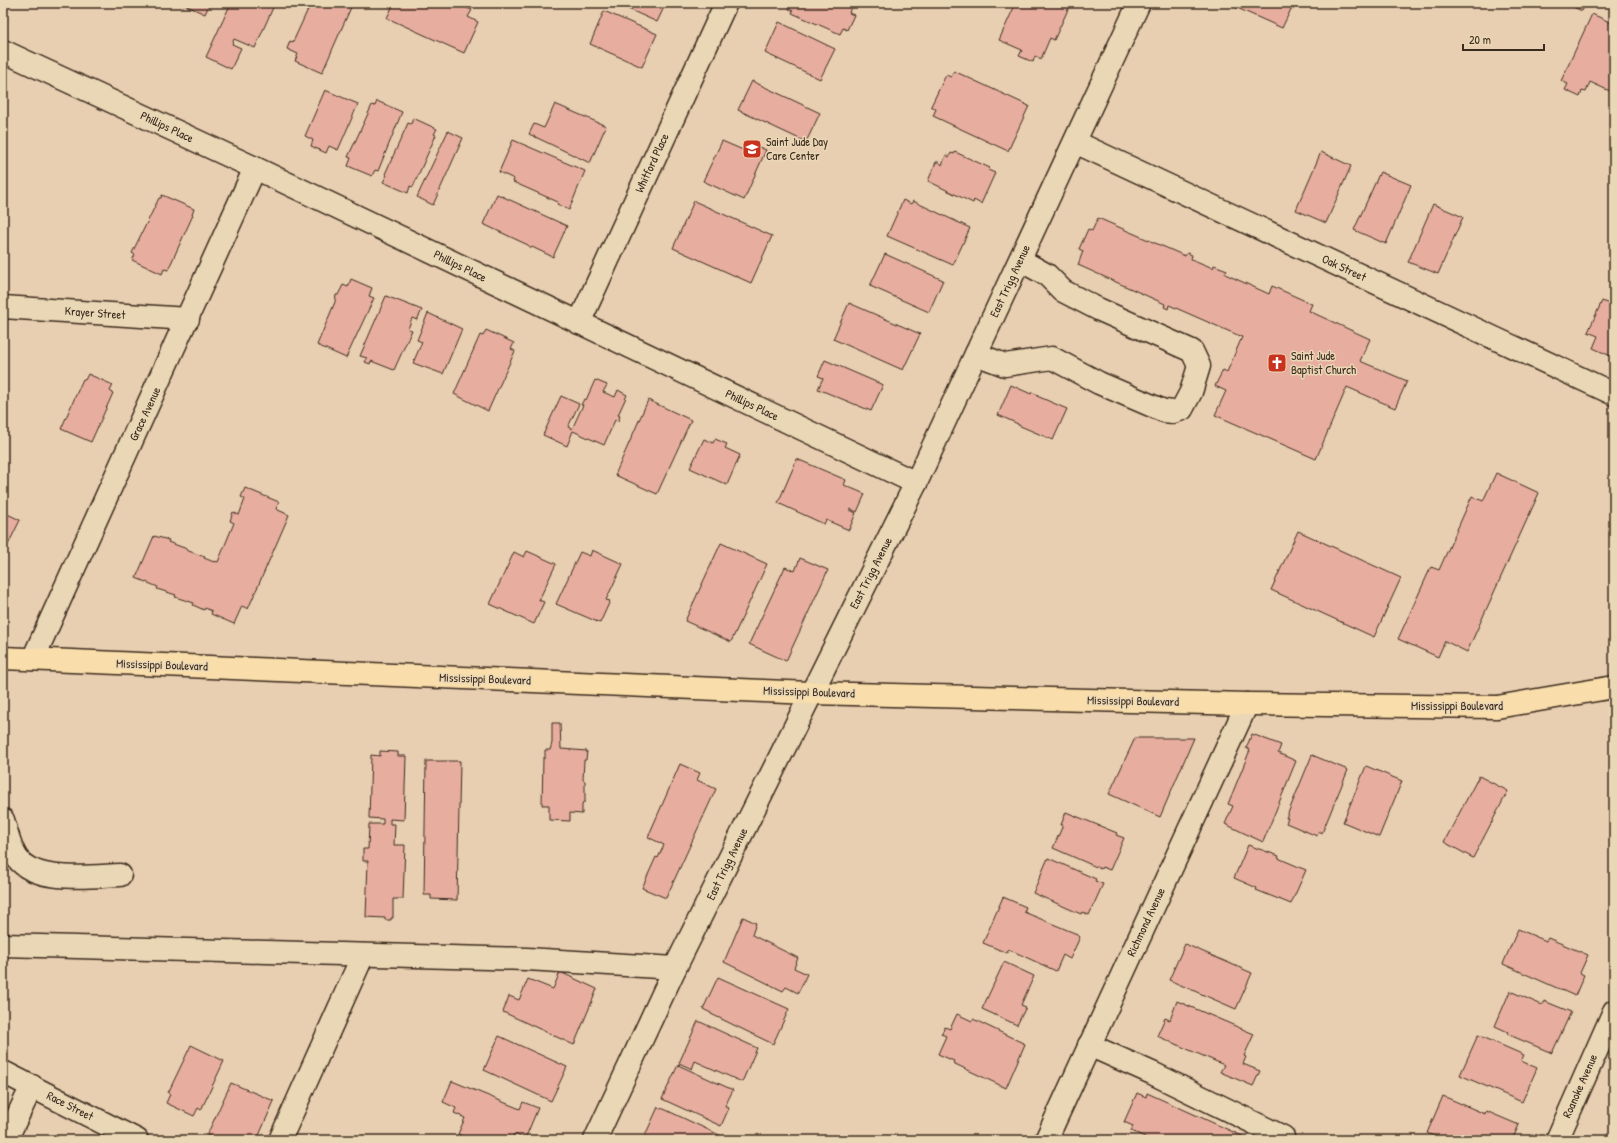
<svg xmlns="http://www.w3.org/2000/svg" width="1617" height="1143" viewBox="0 0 1617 1143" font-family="'Patrick Hand',sans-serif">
<rect width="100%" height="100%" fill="#e9cfb1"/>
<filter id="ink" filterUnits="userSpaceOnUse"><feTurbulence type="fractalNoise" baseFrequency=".025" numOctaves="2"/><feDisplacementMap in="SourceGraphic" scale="8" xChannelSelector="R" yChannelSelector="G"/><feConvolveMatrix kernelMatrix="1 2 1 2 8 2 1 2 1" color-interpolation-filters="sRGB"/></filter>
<g filter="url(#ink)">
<!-- building -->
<g fill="#e7aea0" stroke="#3b2a1e">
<path d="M 180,3 L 210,3 L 205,14 Z"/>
<path d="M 231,3 L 275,3 L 255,48 L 234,39 L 232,44 L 241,48 L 231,69 L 206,57 Z"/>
<path d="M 300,3 L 347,3 L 352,5 L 322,73 L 295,61 L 298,54 L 287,49 L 290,41 L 293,42 L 309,7 Z"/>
<path d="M 394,3 L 455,3 L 472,10 L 468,17 L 478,22 L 464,53 L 387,18 Z"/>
<path d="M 615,3 L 666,3 L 657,22 Z"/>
<path d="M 791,3 L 841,3 L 851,7 L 849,13 L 854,15 L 847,30 L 843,28 L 840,34 L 792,13 L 793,11 L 789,9 Z"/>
<path d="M 1016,3 L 1071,3 L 1054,40 L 1050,38 L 1041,59 L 1035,56 L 1033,62 L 1019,56 L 1022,50 L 999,40 Z"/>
<path d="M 1226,3 L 1289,3 L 1293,5 L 1282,28 Z"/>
<path d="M 1565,3 L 1586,3 L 1582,11 Z"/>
<path d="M 604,11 L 657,34 L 642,67 L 590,44 Z"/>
<path d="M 1592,14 L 1612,23 L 1614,19 L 1614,93 L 1590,82 L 1586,92 L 1582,91 L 1580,97 L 1565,90 L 1568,84 L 1561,81 Z"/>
<path d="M 779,22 L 835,49 L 820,79 L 765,53 Z"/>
<path d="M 954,71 L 1029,106 L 1008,151 L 933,116 L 936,109 L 931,106 L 946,75 L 951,77 Z"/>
<path d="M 752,81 L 820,113 L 806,142 L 738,110 Z"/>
<path d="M 325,90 L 358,104 L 338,150 L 329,146 L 326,153 L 311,146 L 313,140 L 305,136 Z"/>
<path d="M 377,101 L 402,112 L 378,171 L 375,170 L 372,176 L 348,166 L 351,158 L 348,157 L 372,105 L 375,106 Z"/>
<path d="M 555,104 L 606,126 L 590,163 L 529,134 L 534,124 L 544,128 Z"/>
<path d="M 413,118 L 437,129 L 434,134 L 436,135 L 413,187 L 410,186 L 408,193 L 383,182 L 387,175 L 385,174 L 408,123 L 411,124 Z"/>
<path d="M 448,131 L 463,138 L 433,205 L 417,197 Z"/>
<path d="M 513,140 L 585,171 L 569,210 L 557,204 L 558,202 L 513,182 L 514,179 L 499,172 Z"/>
<path d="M 722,141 L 743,150 L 747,142 L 766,150 L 744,200 L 703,181 Z"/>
<path d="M 955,152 L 990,168 L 988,170 L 995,173 L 981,204 L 974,200 L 973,203 L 928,181 L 936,162 L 939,162 L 942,165 L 946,155 L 949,157 L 951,153 L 954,154 Z"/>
<path d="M 1321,152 L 1351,166 L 1326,223 L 1296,210 Z"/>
<path d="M 1380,172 L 1411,185 L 1386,244 L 1354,230 Z"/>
<path d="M 497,194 L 567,226 L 553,257 L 532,247 L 531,248 L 528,245 L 483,224 Z"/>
<path d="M 162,195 L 194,209 L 192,215 L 193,215 L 168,270 L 164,269 L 162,274 L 132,260 L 135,255 L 132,253 L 159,198 L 161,198 Z"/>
<path d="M 903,200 L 911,204 L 913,201 L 970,228 L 953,265 L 887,236 Z"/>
<path d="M 694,201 L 772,236 L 751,283 L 673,248 Z"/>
<path d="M 1433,204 L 1463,217 L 1438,274 L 1408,262 Z"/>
<path d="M 1098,218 L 1185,256 L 1187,253 L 1192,255 L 1191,259 L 1213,268 L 1214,265 L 1227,270 L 1225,274 L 1269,294 L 1272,286 L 1312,304 L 1309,311 L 1370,339 L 1360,361 L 1407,381 L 1395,408 L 1347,387 L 1316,459 L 1215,415 L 1226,391 L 1215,386 L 1223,370 L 1227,372 L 1242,337 L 1169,305 L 1168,309 L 1164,307 L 1165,304 L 1078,265 L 1083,251 L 1079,249 L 1088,229 L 1092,231 Z"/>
<path d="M 885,254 L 943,280 L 929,312 L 870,286 Z"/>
<path d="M 351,279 L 372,288 L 369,296 L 374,298 L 346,358 L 317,345 L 335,302 L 336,295 L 338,295 L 343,285 L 348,287 Z"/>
<path d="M 386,296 L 422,310 L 417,320 L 412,318 L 408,329 L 412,330 L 394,370 L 371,361 L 370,364 L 365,362 L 367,358 L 360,356 Z"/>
<path d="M 1602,301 L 1614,306 L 1613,357 L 1593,348 L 1598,336 L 1588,332 Z"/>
<path d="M 849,303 L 920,334 L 903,370 L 833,339 Z"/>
<path d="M 428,313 L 462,329 L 443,374 L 413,363 L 422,342 L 417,340 Z"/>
<path d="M 486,330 L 514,343 L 511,349 L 515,351 L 488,411 L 454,394 L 480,335 L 483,336 Z"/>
<path d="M 825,360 L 883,385 L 871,411 L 818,389 L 823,378 L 818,376 Z"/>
<path d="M 88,374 L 113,385 L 110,391 L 113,393 L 91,442 L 61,429 L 83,379 L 85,380 Z"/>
<path d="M 595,380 L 607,385 L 603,392 L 615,397 L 618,390 L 627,395 L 618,415 L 620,416 L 618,421 L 615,420 L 604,445 L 573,431 L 567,446 L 543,435 L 561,396 L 579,404 L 568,427 L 572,429 L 583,405 L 581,405 L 584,399 L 586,400 Z"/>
<path d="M 1011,385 L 1031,394 L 1032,392 L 1038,395 L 1037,396 L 1067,409 L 1053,440 L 1018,425 L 1018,424 L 998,415 Z"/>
<path d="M 648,400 L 691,420 L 657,494 L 615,475 Z"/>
<path d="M 704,439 L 713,443 L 715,439 L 727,444 L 725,448 L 740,455 L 727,485 L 690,468 Z"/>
<path d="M 797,459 L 846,480 L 844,485 L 865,494 L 857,512 L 851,509 L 850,510 L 856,513 L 849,530 L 826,520 L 824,524 L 778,503 Z"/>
<path d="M 1496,473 L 1539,493 L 1467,652 L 1445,641 L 1438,657 L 1398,639 L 1431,567 L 1439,570 L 1472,496 L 1483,501 Z"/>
<path d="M 245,488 L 279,502 L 276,509 L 289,515 L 248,609 L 242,606 L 234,624 L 211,614 L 212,611 L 205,608 L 204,610 L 193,605 L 194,603 L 175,597 L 176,595 L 157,589 L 158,587 L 136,578 L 154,536 L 169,540 L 168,542 L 187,549 L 186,550 L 205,557 L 204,558 L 214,562 L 214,561 L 218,562 L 234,523 L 230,521 L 233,512 L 239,515 L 245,499 L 241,497 Z"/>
<path d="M 3,512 L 20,520 L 3,555 Z"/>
<path d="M 1298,531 L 1401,578 L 1374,637 L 1271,590 Z"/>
<path d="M 721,543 L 767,564 L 731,642 L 685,621 Z"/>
<path d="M 592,550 L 623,564 L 606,600 L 610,601 L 600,623 L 556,604 L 580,552 L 590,556 Z"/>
<path d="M 527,551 L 556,564 L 539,600 L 544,602 L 534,624 L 490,604 L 514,552 L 524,557 Z"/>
<path d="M 800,558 L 828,570 L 786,661 L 749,644 L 785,567 L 795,571 Z"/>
<path d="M 552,723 L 560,723 L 561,749 L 587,751 L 586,760 L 584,760 L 583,780 L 585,781 L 585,802 L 583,802 L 582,805 L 582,814 L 570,813 L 570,821 L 549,820 L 549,805 L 542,805 L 543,758 L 545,758 L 545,750 L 550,750 L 552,743 Z"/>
<path d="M 1252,734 L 1281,745 L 1278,753 L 1296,761 L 1263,842 L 1225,824 L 1233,806 L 1228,804 L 1250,750 L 1246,748 Z"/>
<path d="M 1135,738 L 1194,738 L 1160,817 L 1109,794 Z"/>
<path d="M 380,751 L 398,752 L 398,756 L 406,756 L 404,820 L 390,819 L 390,824 L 395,824 L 394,845 L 405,845 L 403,899 L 393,899 L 393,918 L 391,918 L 391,920 L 385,920 L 385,918 L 366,917 L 368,861 L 363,861 L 363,849 L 368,849 L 369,824 L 383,824 L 383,819 L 369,818 L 371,755 L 380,756 Z"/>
<path d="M 1312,755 L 1348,770 L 1322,833 L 1319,831 L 1317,836 L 1286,823 L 1288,818 L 1286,818 Z"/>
<path d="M 426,761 L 460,761 L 457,900 L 431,899 L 431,895 L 424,895 Z"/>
<path d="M 680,764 L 700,773 L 697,780 L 716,789 L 666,898 L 642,888 L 656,857 L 658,858 L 664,845 L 648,837 Z"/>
<path d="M 1366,766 L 1402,781 L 1379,837 L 1343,822 Z"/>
<path d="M 1479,776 L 1508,791 L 1473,858 L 1444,842 Z"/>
<path d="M 1066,812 L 1117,833 L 1116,835 L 1124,838 L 1110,870 L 1102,867 L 1101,869 L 1053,848 L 1063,825 L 1061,825 Z"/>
<path d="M 1248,845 L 1279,856 L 1278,858 L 1306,870 L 1291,904 L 1256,890 L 1257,888 L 1234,878 Z"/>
<path d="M 1048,858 L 1096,879 L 1095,881 L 1103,884 L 1089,915 L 1082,912 L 1081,914 L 1033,893 Z"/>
<path d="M 1003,897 L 1026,907 L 1024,912 L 1077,934 L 1080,937 L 1070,959 L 1063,955 L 1056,971 L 1008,949 L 1007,953 L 983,943 Z"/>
<path d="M 743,917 L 756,923 L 752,935 L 798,958 L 794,968 L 807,974 L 798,993 L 786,987 L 783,991 L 724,962 Z"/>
<path d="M 1518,929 L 1546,941 L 1548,938 L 1588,955 L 1580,973 L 1584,975 L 1575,996 L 1503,964 Z"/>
<path d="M 1185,944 L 1252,973 L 1236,1009 L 1169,980 Z"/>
<path d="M 1004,962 L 1034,976 L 1021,1005 L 1026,1007 L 1017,1025 L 982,1009 Z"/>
<path d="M 560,972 L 597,989 L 574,1045 L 503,1012 L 509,996 L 519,1000 L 528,979 L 553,989 Z"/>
<path d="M 718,977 L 789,1009 L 773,1044 L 711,1014 L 711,1013 L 703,1009 Z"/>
<path d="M 1510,991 L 1542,1005 L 1544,1001 L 1571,1012 L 1552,1053 L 1507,1034 L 1508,1032 L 1495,1026 Z"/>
<path d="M 1177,1001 L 1254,1034 L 1244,1056 L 1246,1057 L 1243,1064 L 1260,1071 L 1253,1086 L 1220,1072 L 1224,1065 L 1157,1036 L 1165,1018 L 1170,1020 Z"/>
<path d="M 957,1014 L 972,1021 L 973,1019 L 1025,1044 L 1006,1088 L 953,1063 L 954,1061 L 938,1054 L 946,1036 L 941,1034 L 945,1027 L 950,1029 Z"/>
<path d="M 698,1021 L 757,1048 L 742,1082 L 695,1061 L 692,1069 L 679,1063 Z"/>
<path d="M 1478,1035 L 1524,1055 L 1521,1061 L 1537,1068 L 1522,1102 L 1460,1075 Z"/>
<path d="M 499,1036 L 567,1067 L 551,1101 L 484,1070 Z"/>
<path d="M 191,1045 L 224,1061 L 201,1110 L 198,1108 L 194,1116 L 166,1103 L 170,1094 L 168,1093 Z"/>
<path d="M 678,1065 L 733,1090 L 725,1106 L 729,1108 L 721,1126 L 662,1099 Z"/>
<path d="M 452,1081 L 520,1109 L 523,1102 L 538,1108 L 525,1139 L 514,1134 L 512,1139 L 508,1137 L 507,1140 L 472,1140 L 458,1134 L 465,1118 L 454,1113 L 456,1108 L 443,1102 Z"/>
<path d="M 231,1083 L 274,1101 L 257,1140 L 218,1140 L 207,1135 Z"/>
<path d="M 1137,1093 L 1146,1097 L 1147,1093 L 1251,1140 L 1152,1140 L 1131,1131 L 1133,1126 L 1124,1122 Z"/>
<path d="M 1443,1096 L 1485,1114 L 1486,1111 L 1519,1125 L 1512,1140 L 1443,1140 L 1427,1133 Z"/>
<path d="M 658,1107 L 666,1110 L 730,1140 L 643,1140 Z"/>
</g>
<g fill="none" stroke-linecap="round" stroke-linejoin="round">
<!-- minor casing -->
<g stroke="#3b2a1e" stroke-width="25">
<g id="minor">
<path d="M 3,51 L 255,168 L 916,483"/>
<path d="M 1075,142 L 1614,394"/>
<path d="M 3,307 L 188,319"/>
<path d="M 579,323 L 726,3"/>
<path d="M 976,354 L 1005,365 L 1052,358 L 1099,383 L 1164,411 L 1173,412 L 1182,409 L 1191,392 L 1199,366 L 1192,351 L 1098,309 L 1063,291 L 1047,275 L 1020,260"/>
<path d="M 33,659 L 255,168"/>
<path d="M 3,820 C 7,832 10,848 17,858 C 36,884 92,876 120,875"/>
<path d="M 3,945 L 527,959 L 675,968"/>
<path d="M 1089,1045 L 1152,1073 L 1283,1137"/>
<path d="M 3,1072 L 137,1140"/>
<path d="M 6,1140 L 32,1086"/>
<path d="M 280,1140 L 363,955"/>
<path d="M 595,1140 L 675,968 L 916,483 L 1139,3"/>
<path d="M 1046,1140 L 1247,704"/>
<path d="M 1557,1140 L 1614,1011"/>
</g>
</g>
<!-- major casing -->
<g stroke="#3b2a1e" stroke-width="25">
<path id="major" d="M 3,658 L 811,693 L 1247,704 L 1497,707 L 1614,687"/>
</g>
<!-- minor -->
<use href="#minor" stroke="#ead7b5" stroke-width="22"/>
<!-- major -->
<use href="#major" stroke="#f9deab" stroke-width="22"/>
</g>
</g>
<!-- icons -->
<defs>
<g id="school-square" transform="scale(1)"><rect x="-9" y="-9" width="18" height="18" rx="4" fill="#c8321e" stroke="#ead7b5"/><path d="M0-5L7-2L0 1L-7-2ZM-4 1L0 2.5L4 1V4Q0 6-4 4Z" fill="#fff"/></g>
<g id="church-square" transform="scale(1)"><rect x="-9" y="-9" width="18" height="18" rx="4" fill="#c8321e" stroke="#ead7b5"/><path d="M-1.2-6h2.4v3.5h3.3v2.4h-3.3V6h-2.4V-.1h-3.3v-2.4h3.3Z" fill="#fff"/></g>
</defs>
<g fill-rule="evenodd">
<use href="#school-square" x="752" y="149"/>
<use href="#church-square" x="1277" y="363"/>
</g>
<g text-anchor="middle" stroke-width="3" stroke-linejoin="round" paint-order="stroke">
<!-- street labels -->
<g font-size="12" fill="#3b2a1e" stroke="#ead7b5">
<text transform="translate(167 127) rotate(25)" y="4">Phillips Place</text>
<text transform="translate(652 163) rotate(-65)" y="4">Whitford Place</text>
<text transform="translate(460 266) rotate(26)" y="4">Phillips Place</text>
<text transform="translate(1344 268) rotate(25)" y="4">Oak Street</text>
<text transform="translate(1010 281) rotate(-65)" y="4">East Trigg Avenue</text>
<text transform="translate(95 313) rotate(4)" y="4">Krayer Street</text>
<text transform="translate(752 405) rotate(25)" y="4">Phillips Place</text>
<text transform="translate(145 414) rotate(-65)" y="4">Grace Avenue</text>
<text transform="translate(871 573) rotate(-63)" y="4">East Trigg Avenue</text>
<text transform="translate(162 665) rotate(2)" y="4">Mississippi Boulevard</text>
<text transform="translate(485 679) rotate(2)" y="4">Mississippi Boulevard</text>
<text transform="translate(809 692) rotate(2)" y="4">Mississippi Boulevard</text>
<text transform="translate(1133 701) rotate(1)" y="4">Mississippi Boulevard</text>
<text x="1457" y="710">Mississippi Boulevard</text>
<text transform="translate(727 864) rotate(-64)" y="4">East Trigg Avenue</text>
<text transform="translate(1146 922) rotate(-65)" y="4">Richmond Avenue</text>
<text transform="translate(1580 1086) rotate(-66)" y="4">Roanoke Avenue</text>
<text transform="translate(70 1106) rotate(27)" y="4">Race Street</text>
</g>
<!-- poi labels -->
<g font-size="12" fill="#3b2a1e" stroke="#ead7b5" text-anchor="start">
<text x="766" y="146">Saint Jude Day<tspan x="766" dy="14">Care Center</tspan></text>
<text x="1291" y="360">Saint Jude<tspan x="1291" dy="14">Baptist Church</tspan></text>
</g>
</g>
<!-- margin -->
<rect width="1617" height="1143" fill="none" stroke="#ead7b5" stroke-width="16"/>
<rect x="8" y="8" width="1601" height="1127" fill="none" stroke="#3b2a1e" stroke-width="1.5" filter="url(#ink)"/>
<!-- scale -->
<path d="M1463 44v6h81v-6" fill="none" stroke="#3b2a1e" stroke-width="2"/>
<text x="1469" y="44" font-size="12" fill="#3b2a1e" stroke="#ead7b5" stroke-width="3" paint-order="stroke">20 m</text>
</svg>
